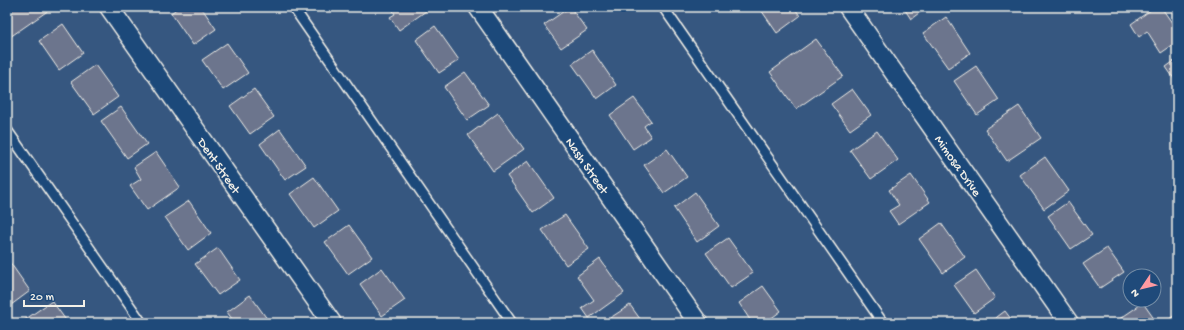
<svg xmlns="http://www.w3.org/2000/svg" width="1184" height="330" viewBox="0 0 1184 330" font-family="'Gochi Hand',sans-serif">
<rect width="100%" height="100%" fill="#365780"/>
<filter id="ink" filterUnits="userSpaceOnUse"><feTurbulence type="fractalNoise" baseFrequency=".025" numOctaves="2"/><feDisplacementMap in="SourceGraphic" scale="8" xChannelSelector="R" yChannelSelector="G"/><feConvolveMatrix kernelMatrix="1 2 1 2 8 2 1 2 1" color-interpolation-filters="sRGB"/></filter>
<g filter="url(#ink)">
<!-- building -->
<g fill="#6c748d" stroke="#f4f1e8">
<path d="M 7,7 L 47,7 L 49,10 L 10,37 L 7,33 Z"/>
<path d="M 179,7 L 201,7 L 216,29 L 193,45 L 171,13 Z"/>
<path d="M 391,7 L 423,7 L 426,11 L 399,30 L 390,17 L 395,14 Z"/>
<path d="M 570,7 L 587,30 L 561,48 L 544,25 Z"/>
<path d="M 759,7 L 794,7 L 800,16 L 777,33 Z"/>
<path d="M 903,7 L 927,7 L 911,19 Z"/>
<path d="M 1155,7 L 1161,7 L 1177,30 L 1177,42 L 1161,53 L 1147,31 L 1139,37 L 1131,24 Z"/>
<path d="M 946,17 L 970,53 L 948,68 L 923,33 Z"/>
<path d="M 63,24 L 83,53 L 59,70 L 39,41 Z"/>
<path d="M 435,26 L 459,60 L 439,73 L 416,40 Z"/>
<path d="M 816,39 L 843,76 L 796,109 L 770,72 Z"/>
<path d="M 227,43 L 248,73 L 223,90 L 202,60 Z"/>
<path d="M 592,50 L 616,85 L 597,99 L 572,64 Z"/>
<path d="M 1177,59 L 1177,83 L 1166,67 Z"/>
<path d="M 95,65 L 118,97 L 94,114 L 71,82 Z"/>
<path d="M 976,66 L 999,100 L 977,115 L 954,81 Z"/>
<path d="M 465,72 L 489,105 L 467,120 L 444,87 Z"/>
<path d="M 254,89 L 274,117 L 250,134 L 230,106 Z"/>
<path d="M 852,89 L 871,115 L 850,130 L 831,104 Z"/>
<path d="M 634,98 L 651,121 L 644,126 L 651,137 L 633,149 L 610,115 Z"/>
<path d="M 1019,106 L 1041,138 L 1007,161 L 985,129 Z"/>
<path d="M 121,107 L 147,144 L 127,158 L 101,121 Z"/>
<path d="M 498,113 L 524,149 L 493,171 L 468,135 Z"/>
<path d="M 280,129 L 306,166 L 285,180 L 260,144 Z"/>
<path d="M 877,131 L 898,160 L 871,179 L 850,150 Z"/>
<path d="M 667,149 L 687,177 L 664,193 L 644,165 Z"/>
<path d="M 156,152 L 180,187 L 147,210 L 130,186 L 141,179 L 134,167 Z"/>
<path d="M 1045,157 L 1069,191 L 1044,209 L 1020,175 Z"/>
<path d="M 528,161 L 554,198 L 533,213 L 507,176 Z"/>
<path d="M 911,175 L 930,202 L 898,224 L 889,211 L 899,205 L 889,190 Z"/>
<path d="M 314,177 L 338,211 L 314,228 L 290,194 Z"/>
<path d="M 695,192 L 719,226 L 697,242 L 674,208 Z"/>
<path d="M 189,201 L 211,233 L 188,250 L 165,217 Z"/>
<path d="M 1068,202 L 1092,235 L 1071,249 L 1048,216 Z"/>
<path d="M 565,215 L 589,249 L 566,265 L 542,230 Z"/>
<path d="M 941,223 L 965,257 L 943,273 L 919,239 Z"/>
<path d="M 349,225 L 372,257 L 348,274 L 325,242 Z"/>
<path d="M 728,238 L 753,273 L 731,288 L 706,253 Z"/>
<path d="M 218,248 L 240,280 L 218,295 L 195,264 Z"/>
<path d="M 1107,248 L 1124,272 L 1100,288 L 1083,264 Z"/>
<path d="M 600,259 L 624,293 L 589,318 L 582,308 L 594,300 L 577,276 Z"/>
<path d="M 9,261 L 30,291 L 7,308 L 7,262 Z"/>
<path d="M 382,268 L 405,300 L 382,316 L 360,284 Z"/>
<path d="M 976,270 L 995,298 L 974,313 L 954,285 Z"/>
<path d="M 763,286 L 781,311 L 765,323 L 752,323 L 739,303 Z"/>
<path d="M 250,295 L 270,323 L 235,323 L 227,312 Z"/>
<path d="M 52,301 L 68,323 L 20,323 Z"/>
<path d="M 1143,303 L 1157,323 L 1120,323 L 1118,320 Z"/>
<path d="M 630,305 L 643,323 L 614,323 L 610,318 Z"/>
<path d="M 1005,311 L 1014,323 L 989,323 Z"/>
<path d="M 1177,313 L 1177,323 L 1165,323 Z"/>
</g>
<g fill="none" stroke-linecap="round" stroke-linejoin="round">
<!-- service casing -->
<g stroke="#f4f1e8" stroke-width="12">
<g id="service">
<path d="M 293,7 L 512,323"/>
<path d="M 663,7 L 883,323"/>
<path d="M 7,130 L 142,323"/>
</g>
</g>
<!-- minor casing -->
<g stroke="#f4f1e8" stroke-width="21">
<g id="minor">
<path d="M 109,7 L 332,323"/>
<path d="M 478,7 L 698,323"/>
<path d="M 848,7 L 1069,323"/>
</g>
</g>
<!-- service -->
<use href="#service" stroke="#1f4a7a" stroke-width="9"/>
<!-- minor -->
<use href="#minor" stroke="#1f4a7a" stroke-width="18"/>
</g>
</g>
<g text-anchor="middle" stroke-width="3" stroke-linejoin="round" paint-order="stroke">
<!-- street labels -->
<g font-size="13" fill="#f4f1e8" stroke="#1f4a7a">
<text transform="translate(220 165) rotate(55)" y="5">Dent Street</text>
<text transform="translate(588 165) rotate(55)" y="5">Nash Street</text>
<text transform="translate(959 165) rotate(55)" y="5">Mimosa Drive</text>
</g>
</g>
<!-- margin -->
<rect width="1184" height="330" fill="none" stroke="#1f4a7a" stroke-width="24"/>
<rect x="12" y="12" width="1160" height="306" fill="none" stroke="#f4f1e8" stroke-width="1.5" filter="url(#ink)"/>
<!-- north arrow -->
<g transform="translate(1142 288) rotate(235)"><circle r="19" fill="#1f4a7a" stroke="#748da6"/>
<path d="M0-3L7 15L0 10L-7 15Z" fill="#ff9aa2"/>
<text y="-6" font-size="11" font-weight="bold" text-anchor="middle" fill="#f4f1e8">N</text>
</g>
<!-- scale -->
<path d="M24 300v6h60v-6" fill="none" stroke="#f4f1e8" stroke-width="2"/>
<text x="30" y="300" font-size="12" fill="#f4f1e8" stroke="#1f4a7a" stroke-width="3" paint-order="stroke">20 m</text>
</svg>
